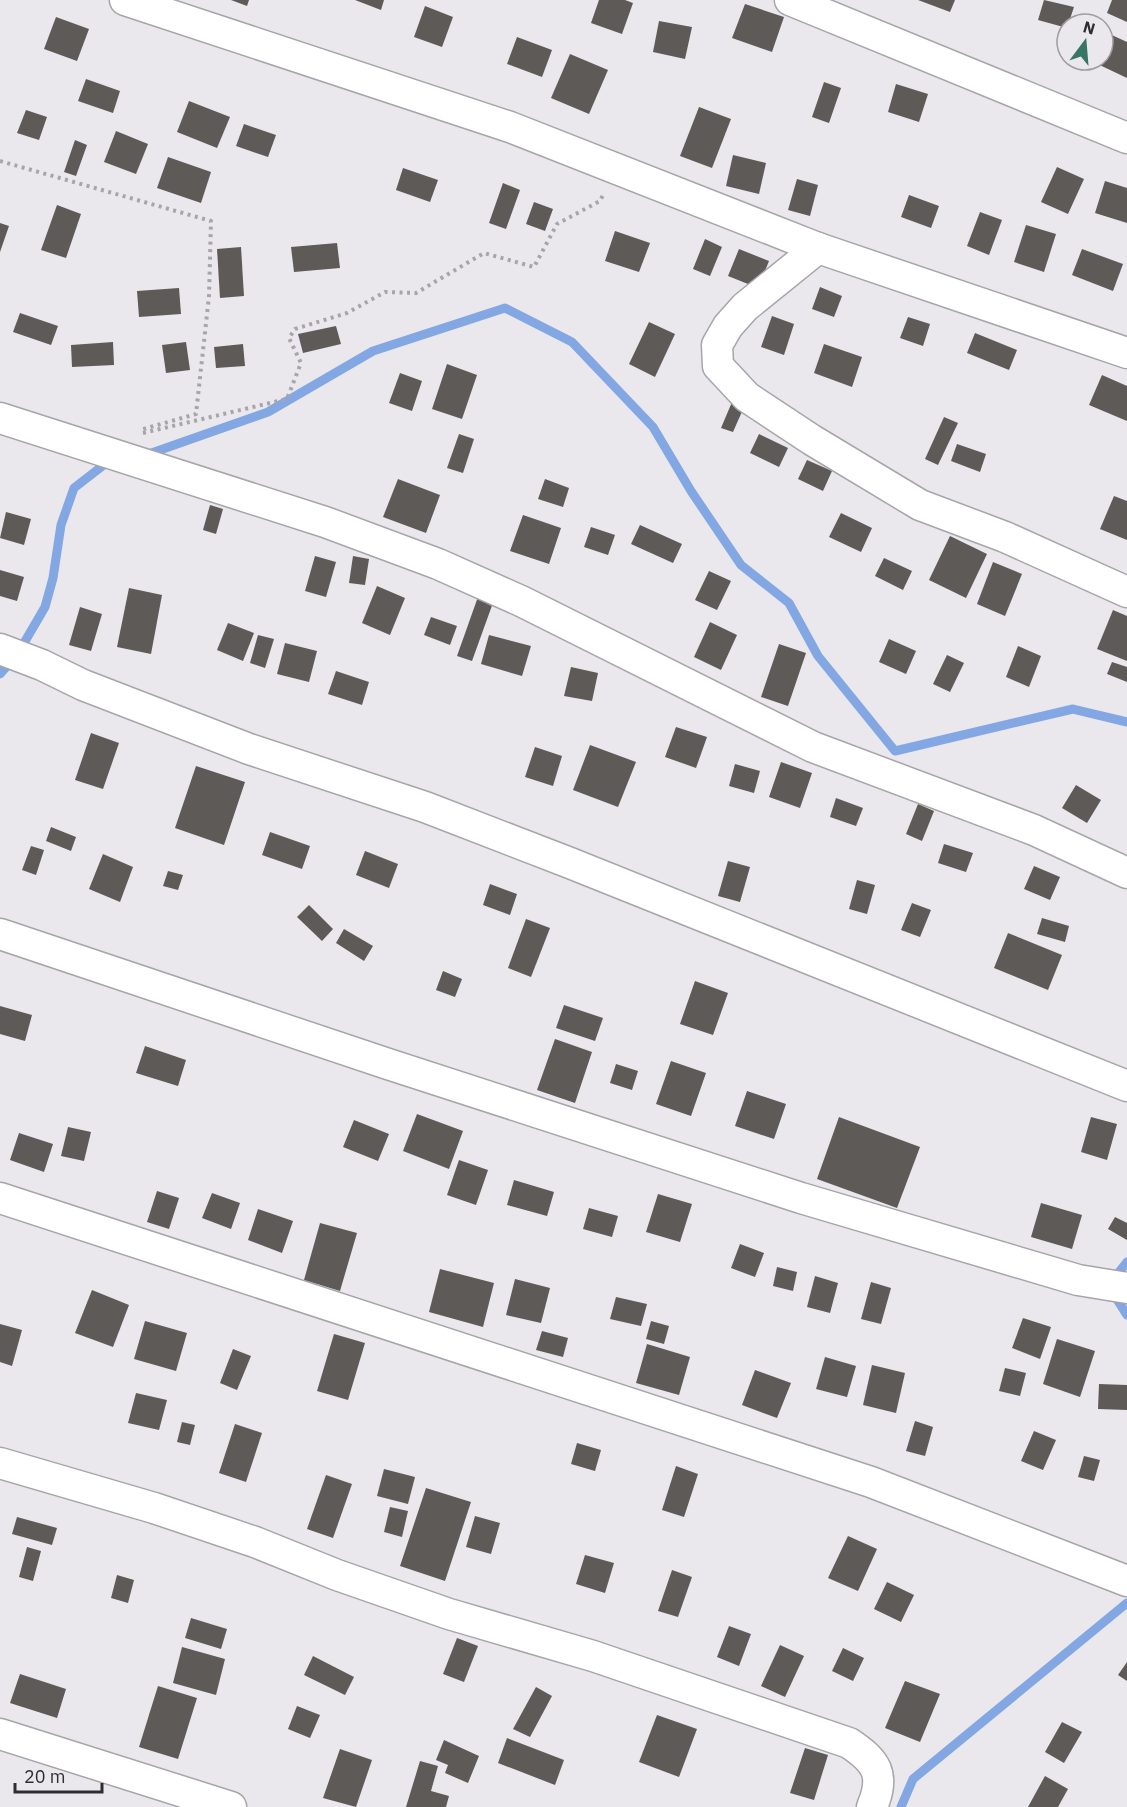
<svg xmlns="http://www.w3.org/2000/svg" width="1127" height="1807" viewBox="0 0 1127 1807" font-family="'IBM Plex Sans',sans-serif">
<rect width="100%" height="100%" fill="#eae8ed"/>
<g fill="none" stroke-linecap="round" stroke-linejoin="round">
<!-- stream -->
<g stroke="#82a7e3" stroke-width="9">
<path d="M 143,456 L 268,412 L 373,351 L 505,308 L 572,342 L 653,427 L 691,491 L 741,565 L 789,603 L 818,656 L 895,751 L 1073,709 L 1127,722"/>
<path d="M 0,674 L 17,655 L 45,607 L 53,578 L 61,525 L 74,488 L 105,464 L 112,463"/>
<path d="M 1112,1281 L 1127,1262"/>
<path d="M 1113,1293 L 1127,1315"/>
<path d="M 901,1807 L 913,1779 L 1127,1603"/>
</g>
</g>
<!-- building -->
<g fill="#5e5a58">
<path d="M 231,0 L 249,0 L 247,6 Z"/>
<path d="M 355,0 L 384,0 L 381,10 Z"/>
<path d="M 599,0 L 625,0 L 633,3 L 622,34 L 591,23 Z"/>
<path d="M 918,0 L 955,0 L 950,12 Z"/>
<path d="M 1044,0 L 1074,7 L 1067,28 L 1038,20 Z"/>
<path d="M 1112,0 L 1127,0 L 1127,22 L 1107,13 Z"/>
<path d="M 745,4 L 784,17 L 772,52 L 732,38 Z"/>
<path d="M 425,6 L 453,17 L 442,47 L 414,37 Z"/>
<path d="M 56,17 L 89,29 L 77,61 L 44,49 Z"/>
<path d="M 659,21 L 692,27 L 685,59 L 653,52 Z"/>
<path d="M 1103,31 L 1127,42 L 1127,78 L 1089,60 L 1103,60 Z"/>
<path d="M 517,37 L 552,50 L 542,77 L 507,64 Z"/>
<path d="M 570,54 L 608,70 L 589,114 L 551,98 Z"/>
<path d="M 86,79 L 120,91 L 113,113 L 78,101 Z"/>
<path d="M 824,82 L 841,88 L 829,123 L 812,117 Z"/>
<path d="M 896,84 L 928,94 L 919,122 L 888,112 Z"/>
<path d="M 189,101 L 230,117 L 217,148 L 177,132 Z"/>
<path d="M 699,107 L 731,119 L 712,168 L 680,156 Z"/>
<path d="M 26,110 L 47,117 L 39,140 L 17,133 Z"/>
<path d="M 244,124 L 276,135 L 268,157 L 236,146 Z"/>
<path d="M 116,131 L 148,144 L 136,174 L 104,162 Z"/>
<path d="M 75,140 L 87,145 L 76,176 L 64,172 Z"/>
<path d="M 733,155 L 766,163 L 759,194 L 726,186 Z"/>
<path d="M 168,157 L 211,172 L 201,203 L 157,188 Z"/>
<path d="M 1057,167 L 1084,179 L 1068,214 L 1041,202 Z"/>
<path d="M 403,168 L 438,180 L 430,202 L 396,190 Z"/>
<path d="M 797,179 L 818,185 L 810,216 L 788,210 Z"/>
<path d="M 1105,181 L 1127,188 L 1127,223 L 1095,213 Z"/>
<path d="M 503,183 L 520,190 L 506,229 L 489,223 Z"/>
<path d="M 909,195 L 939,206 L 931,228 L 901,217 Z"/>
<path d="M 534,202 L 553,209 L 545,231 L 526,224 Z"/>
<path d="M 57,205 L 81,214 L 66,258 L 41,250 Z"/>
<path d="M 980,212 L 1002,220 L 989,255 L 967,246 Z"/>
<path d="M 0,223 L 9,226 L 0,252 Z"/>
<path d="M 1026,225 L 1056,234 L 1044,272 L 1014,262 Z"/>
<path d="M 615,231 L 650,243 L 639,272 L 605,261 Z"/>
<path d="M 705,239 L 722,247 L 710,276 L 693,269 Z"/>
<path d="M 337,243 L 340,268 L 294,272 L 291,247 Z"/>
<path d="M 241,247 L 244,296 L 220,298 L 217,249 Z"/>
<path d="M 739,249 L 769,261 L 758,288 L 728,276 Z"/>
<path d="M 1082,249 L 1123,264 L 1113,291 L 1072,275 Z"/>
<path d="M 820,287 L 842,296 L 834,317 L 812,309 Z"/>
<path d="M 179,288 L 181,314 L 139,317 L 137,291 Z"/>
<path d="M 20,313 L 58,326 L 51,345 L 13,332 Z"/>
<path d="M 772,316 L 794,324 L 784,355 L 761,347 Z"/>
<path d="M 908,317 L 930,324 L 923,346 L 900,338 Z"/>
<path d="M 649,322 L 675,334 L 655,377 L 629,364 Z"/>
<path d="M 336,326 L 341,344 L 303,353 L 298,334 Z"/>
<path d="M 975,333 L 1017,350 L 1009,370 L 967,353 Z"/>
<path d="M 113,342 L 114,365 L 72,367 L 71,345 Z"/>
<path d="M 186,342 L 190,370 L 166,373 L 162,345 Z"/>
<path d="M 243,344 L 245,366 L 216,368 L 214,347 Z"/>
<path d="M 824,344 L 862,357 L 852,387 L 814,373 Z"/>
<path d="M 447,364 L 477,375 L 462,419 L 432,409 Z"/>
<path d="M 400,373 L 422,381 L 412,411 L 389,403 Z"/>
<path d="M 1102,375 L 1127,386 L 1127,421 L 1089,405 Z"/>
<path d="M 732,402 L 744,407 L 733,432 L 721,428 Z"/>
<path d="M 944,417 L 958,423 L 938,465 L 925,459 Z"/>
<path d="M 459,434 L 474,439 L 463,473 L 447,468 Z"/>
<path d="M 759,434 L 788,448 L 779,467 L 750,453 Z"/>
<path d="M 957,444 L 986,454 L 980,472 L 951,461 Z"/>
<path d="M 807,460 L 832,471 L 823,491 L 798,479 Z"/>
<path d="M 398,479 L 440,495 L 426,533 L 383,517 Z"/>
<path d="M 545,479 L 569,488 L 563,507 L 538,499 Z"/>
<path d="M 1114,496 L 1127,501 L 1127,540 L 1100,529 Z"/>
<path d="M 210,505 L 223,509 L 216,534 L 203,530 Z"/>
<path d="M 6,512 L 31,519 L 24,545 L 0,538 Z"/>
<path d="M 841,513 L 872,528 L 861,552 L 829,537 Z"/>
<path d="M 523,515 L 561,528 L 549,564 L 510,551 Z"/>
<path d="M 640,525 L 682,544 L 673,563 L 631,544 Z"/>
<path d="M 591,527 L 615,535 L 608,555 L 584,547 Z"/>
<path d="M 950,536 L 987,554 L 966,598 L 929,580 Z"/>
<path d="M 315,556 L 336,562 L 326,597 L 305,591 Z"/>
<path d="M 353,556 L 369,559 L 365,585 L 349,583 Z"/>
<path d="M 884,558 L 912,571 L 903,590 L 875,576 Z"/>
<path d="M 993,562 L 1022,574 L 1005,616 L 977,604 Z"/>
<path d="M 0,570 L 24,577 L 17,601 L 0,596 Z"/>
<path d="M 709,571 L 731,581 L 717,610 L 695,600 Z"/>
<path d="M 377,586 L 405,598 L 390,635 L 362,623 Z"/>
<path d="M 129,588 L 162,595 L 151,654 L 117,647 Z"/>
<path d="M 479,594 L 494,600 L 472,661 L 457,656 Z"/>
<path d="M 80,607 L 102,614 L 91,651 L 69,645 Z"/>
<path d="M 1113,610 L 1127,616 L 1127,661 L 1097,649 Z"/>
<path d="M 431,617 L 457,626 L 450,645 L 424,635 Z"/>
<path d="M 710,622 L 737,635 L 721,670 L 694,657 Z"/>
<path d="M 228,623 L 254,633 L 243,661 L 217,650 Z"/>
<path d="M 258,635 L 274,639 L 265,668 L 250,663 Z"/>
<path d="M 489,635 L 531,646 L 522,676 L 481,664 Z"/>
<path d="M 889,639 L 916,651 L 906,674 L 879,662 Z"/>
<path d="M 285,643 L 317,651 L 309,682 L 277,674 Z"/>
<path d="M 779,644 L 806,653 L 788,706 L 761,697 Z"/>
<path d="M 1018,646 L 1041,656 L 1029,687 L 1006,677 Z"/>
<path d="M 947,655 L 964,663 L 950,692 L 933,684 Z"/>
<path d="M 1112,662 L 1127,667 L 1127,682 L 1107,674 Z"/>
<path d="M 571,667 L 598,673 L 592,701 L 564,696 Z"/>
<path d="M 336,671 L 369,682 L 362,705 L 328,694 Z"/>
<path d="M 676,727 L 707,737 L 696,768 L 665,757 Z"/>
<path d="M 91,733 L 119,743 L 103,789 L 75,780 Z"/>
<path d="M 590,745 L 636,762 L 618,807 L 573,790 Z"/>
<path d="M 535,747 L 562,756 L 553,786 L 525,777 Z"/>
<path d="M 781,762 L 812,773 L 800,808 L 769,797 Z"/>
<path d="M 735,764 L 760,771 L 754,793 L 729,786 Z"/>
<path d="M 196,766 L 245,782 L 224,845 L 175,828 Z"/>
<path d="M 1076,785 L 1101,800 L 1087,823 L 1062,808 Z"/>
<path d="M 836,798 L 863,808 L 856,826 L 830,817 Z"/>
<path d="M 918,804 L 934,811 L 922,841 L 906,834 Z"/>
<path d="M 51,827 L 76,837 L 71,851 L 46,841 Z"/>
<path d="M 270,832 L 310,846 L 302,869 L 262,855 Z"/>
<path d="M 944,844 L 973,853 L 966,872 L 938,863 Z"/>
<path d="M 31,846 L 44,850 L 36,875 L 22,870 Z"/>
<path d="M 365,851 L 398,864 L 389,888 L 356,875 Z"/>
<path d="M 103,854 L 133,867 L 120,902 L 89,889 Z"/>
<path d="M 728,861 L 750,867 L 740,902 L 718,896 Z"/>
<path d="M 1034,866 L 1060,877 L 1050,900 L 1024,889 Z"/>
<path d="M 168,871 L 183,875 L 178,890 L 163,886 Z"/>
<path d="M 857,880 L 875,885 L 867,914 L 849,909 Z"/>
<path d="M 490,884 L 517,894 L 510,915 L 483,905 Z"/>
<path d="M 912,903 L 931,910 L 920,937 L 901,930 Z"/>
<path d="M 309,905 L 333,929 L 322,941 L 297,917 Z"/>
<path d="M 1042,918 L 1069,926 L 1065,942 L 1037,934 Z"/>
<path d="M 526,919 L 550,928 L 531,977 L 508,968 Z"/>
<path d="M 344,929 L 373,946 L 364,961 L 336,943 Z"/>
<path d="M 1008,933 L 1062,955 L 1048,990 L 994,968 Z"/>
<path d="M 443,971 L 462,979 L 455,997 L 436,990 Z"/>
<path d="M 695,981 L 728,993 L 713,1035 L 680,1024 Z"/>
<path d="M 564,1005 L 603,1018 L 595,1041 L 556,1028 Z"/>
<path d="M 0,1006 L 32,1015 L 25,1041 L 0,1034 Z"/>
<path d="M 555,1039 L 592,1052 L 575,1103 L 537,1090 Z"/>
<path d="M 145,1046 L 186,1060 L 178,1086 L 136,1073 Z"/>
<path d="M 671,1061 L 706,1073 L 691,1116 L 656,1104 Z"/>
<path d="M 616,1064 L 638,1071 L 632,1090 L 610,1083 Z"/>
<path d="M 747,1091 L 786,1104 L 774,1139 L 735,1126 Z"/>
<path d="M 417,1114 L 463,1131 L 449,1169 L 403,1151 Z"/>
<path d="M 839,1117 L 920,1147 L 897,1208 L 817,1179 Z"/>
<path d="M 1091,1117 L 1117,1124 L 1107,1160 L 1081,1152 Z"/>
<path d="M 354,1120 L 389,1134 L 378,1161 L 343,1147 Z"/>
<path d="M 68,1127 L 91,1132 L 84,1161 L 61,1156 Z"/>
<path d="M 19,1133 L 53,1144 L 44,1172 L 10,1160 Z"/>
<path d="M 459,1160 L 488,1170 L 476,1205 L 447,1195 Z"/>
<path d="M 514,1180 L 554,1192 L 547,1216 L 507,1205 Z"/>
<path d="M 157,1191 L 179,1198 L 169,1229 L 147,1222 Z"/>
<path d="M 212,1193 L 240,1203 L 231,1229 L 202,1218 Z"/>
<path d="M 658,1194 L 692,1204 L 680,1242 L 646,1232 Z"/>
<path d="M 1041,1203 L 1082,1215 L 1072,1249 L 1031,1237 Z"/>
<path d="M 589,1208 L 618,1216 L 612,1237 L 583,1229 Z"/>
<path d="M 258,1209 L 293,1221 L 282,1253 L 248,1240 Z"/>
<path d="M 1115,1217 L 1127,1223 L 1127,1240 L 1108,1229 Z"/>
<path d="M 320,1223 L 357,1233 L 340,1291 L 304,1280 Z"/>
<path d="M 740,1244 L 764,1253 L 755,1277 L 731,1268 Z"/>
<path d="M 777,1267 L 797,1272 L 793,1291 L 773,1286 Z"/>
<path d="M 440,1269 L 494,1283 L 483,1327 L 429,1312 Z"/>
<path d="M 815,1276 L 838,1283 L 830,1313 L 807,1307 Z"/>
<path d="M 515,1279 L 550,1288 L 541,1323 L 506,1315 Z"/>
<path d="M 871,1282 L 891,1288 L 881,1324 L 861,1319 Z"/>
<path d="M 92,1290 L 129,1305 L 113,1347 L 75,1333 Z"/>
<path d="M 616,1297 L 647,1304 L 641,1326 L 610,1319 Z"/>
<path d="M 1023,1318 L 1051,1327 L 1040,1359 L 1012,1348 Z"/>
<path d="M 145,1321 L 187,1333 L 176,1371 L 134,1359 Z"/>
<path d="M 651,1321 L 669,1326 L 664,1344 L 646,1339 Z"/>
<path d="M 0,1324 L 22,1330 L 12,1366 L 0,1362 Z"/>
<path d="M 542,1331 L 568,1338 L 563,1357 L 536,1350 Z"/>
<path d="M 334,1334 L 365,1343 L 348,1400 L 317,1391 Z"/>
<path d="M 1057,1339 L 1095,1351 L 1080,1397 L 1043,1384 Z"/>
<path d="M 647,1344 L 690,1357 L 679,1395 L 636,1383 Z"/>
<path d="M 233,1349 L 251,1356 L 237,1390 L 220,1383 Z"/>
<path d="M 825,1357 L 856,1366 L 847,1397 L 816,1389 Z"/>
<path d="M 872,1365 L 905,1373 L 896,1413 L 863,1405 Z"/>
<path d="M 1005,1368 L 1026,1373 L 1020,1396 L 999,1391 Z"/>
<path d="M 755,1370 L 791,1383 L 777,1418 L 742,1405 Z"/>
<path d="M 1099,1384 L 1127,1385 L 1127,1410 L 1098,1409 Z"/>
<path d="M 136,1393 L 167,1400 L 159,1430 L 128,1423 Z"/>
<path d="M 915,1421 L 933,1427 L 925,1456 L 906,1451 Z"/>
<path d="M 182,1422 L 195,1425 L 190,1445 L 177,1442 Z"/>
<path d="M 235,1424 L 262,1433 L 246,1482 L 219,1473 Z"/>
<path d="M 1034,1431 L 1056,1440 L 1043,1470 L 1021,1461 Z"/>
<path d="M 577,1443 L 601,1450 L 595,1471 L 571,1464 Z"/>
<path d="M 1084,1456 L 1100,1460 L 1094,1481 L 1078,1477 Z"/>
<path d="M 676,1466 L 698,1474 L 684,1517 L 662,1510 Z"/>
<path d="M 384,1469 L 415,1477 L 408,1504 L 377,1496 Z"/>
<path d="M 326,1475 L 352,1484 L 333,1538 L 307,1529 Z"/>
<path d="M 426,1488 L 471,1502 L 445,1581 L 400,1566 Z"/>
<path d="M 390,1507 L 408,1511 L 402,1537 L 384,1532 Z"/>
<path d="M 475,1516 L 500,1523 L 491,1554 L 466,1547 Z"/>
<path d="M 17,1517 L 57,1528 L 52,1545 L 12,1534 Z"/>
<path d="M 848,1536 L 877,1549 L 858,1591 L 828,1578 Z"/>
<path d="M 27,1547 L 41,1551 L 33,1581 L 19,1577 Z"/>
<path d="M 585,1555 L 614,1563 L 605,1593 L 576,1584 Z"/>
<path d="M 672,1570 L 692,1577 L 678,1617 L 658,1611 Z"/>
<path d="M 117,1575 L 134,1580 L 128,1603 L 111,1598 Z"/>
<path d="M 887,1582 L 914,1595 L 901,1622 L 874,1609 Z"/>
<path d="M 191,1618 L 227,1629 L 221,1649 L 185,1638 Z"/>
<path d="M 729,1626 L 751,1634 L 739,1666 L 717,1657 Z"/>
<path d="M 457,1638 L 478,1646 L 464,1682 L 443,1674 Z"/>
<path d="M 780,1645 L 804,1656 L 785,1697 L 761,1686 Z"/>
<path d="M 182,1647 L 225,1659 L 216,1695 L 173,1683 Z"/>
<path d="M 843,1648 L 864,1658 L 853,1681 L 832,1671 Z"/>
<path d="M 313,1656 L 354,1677 L 345,1695 L 304,1675 Z"/>
<path d="M 1127,1662 L 1127,1681 L 1118,1675 Z"/>
<path d="M 20,1674 L 66,1689 L 57,1718 L 10,1703 Z"/>
<path d="M 905,1681 L 940,1694 L 920,1742 L 885,1728 Z"/>
<path d="M 158,1686 L 197,1698 L 178,1759 L 139,1747 Z"/>
<path d="M 536,1687 L 552,1696 L 530,1737 L 513,1729 Z"/>
<path d="M 297,1706 L 320,1715 L 310,1738 L 288,1729 Z"/>
<path d="M 657,1715 L 697,1729 L 679,1777 L 639,1762 Z"/>
<path d="M 1062,1722 L 1082,1732 L 1064,1763 L 1045,1752 Z"/>
<path d="M 507,1738 L 564,1760 L 555,1785 L 498,1763 Z"/>
<path d="M 444,1740 L 479,1756 L 468,1783 L 445,1773 L 448,1765 L 436,1760 Z"/>
<path d="M 805,1748 L 828,1755 L 814,1800 L 790,1793 Z"/>
<path d="M 340,1749 L 372,1760 L 356,1807 L 323,1798 Z"/>
<path d="M 420,1761 L 438,1766 L 431,1791 L 449,1796 L 446,1807 L 406,1807 Z"/>
<path d="M 1045,1776 L 1068,1789 L 1058,1807 L 1028,1807 Z"/>
</g>
<g fill="none" stroke-linecap="round" stroke-linejoin="round">
<!-- street casing -->
<g stroke="#a7a5a9" stroke-width="33">
<g id="street">
<path d="M 125,0 L 510,127 L 818,248 L 1127,353"/>
<path d="M 790,0 L 1127,138"/>
<path d="M 818,248 L 745,307 L 728,326 L 717,345 L 718,366 L 747,397 L 812,440 L 920,505 L 1005,537 L 1127,592"/>
<path d="M 0,418 L 325,522 L 438,564 L 521,601 L 813,747 L 1034,830 L 1127,873"/>
<path d="M 0,649 L 42,665 L 83,685 L 249,749 L 425,807 L 570,863 L 1127,1086"/>
<path d="M 0,934 L 388,1064 L 801,1198 L 1078,1280 L 1127,1288"/>
<path d="M 0,1198 L 871,1482 L 1127,1581"/>
<path d="M 0,1463 L 154,1508 L 255,1542 L 337,1575 L 449,1614 L 593,1656 L 849,1743 C 876,1761 886,1774 872,1807"/>
<path d="M 0,1734 L 231,1807"/>
</g>
</g>
<!-- path -->
<g stroke="#a7a5a9" stroke-width="4" stroke-dasharray="3 4.5" stroke-linecap="butt">
<path d="M 0,161 L 211,221 L 209,296 L 196,414 L 140,430"/>
<path d="M 143,433 L 287,399 L 301,363 L 289,338 L 295,329 L 347,313 L 385,292 L 416,293 L 484,253 L 534,267 L 557,224 L 600,201 L 604,193"/>
</g>
<!-- street -->
<use href="#street" stroke="#fff" stroke-width="30"/>
</g>
<!-- north arrow -->
<g transform="translate(1085 42) rotate(16)"><circle r="28" fill="#eae8ed" stroke="#9f9da1" stroke-width="1.5"/>
<path d="M0-4.5L10 22L0 15L-10 22Z" fill="#377664"/>
<text y="-9" font-size="16" font-weight="bold" text-anchor="middle" fill="#2e2d2f">N</text>
</g>
<!-- scale -->
<path d="M15 1783v9h87v-9" fill="none" stroke="#2e2d2f" stroke-width="3"/>
<text x="24" y="1783" font-size="18" fill="#2e2d2f" stroke="#eae8ed" stroke-width="4.5" paint-order="stroke">20 m</text>
</svg>
